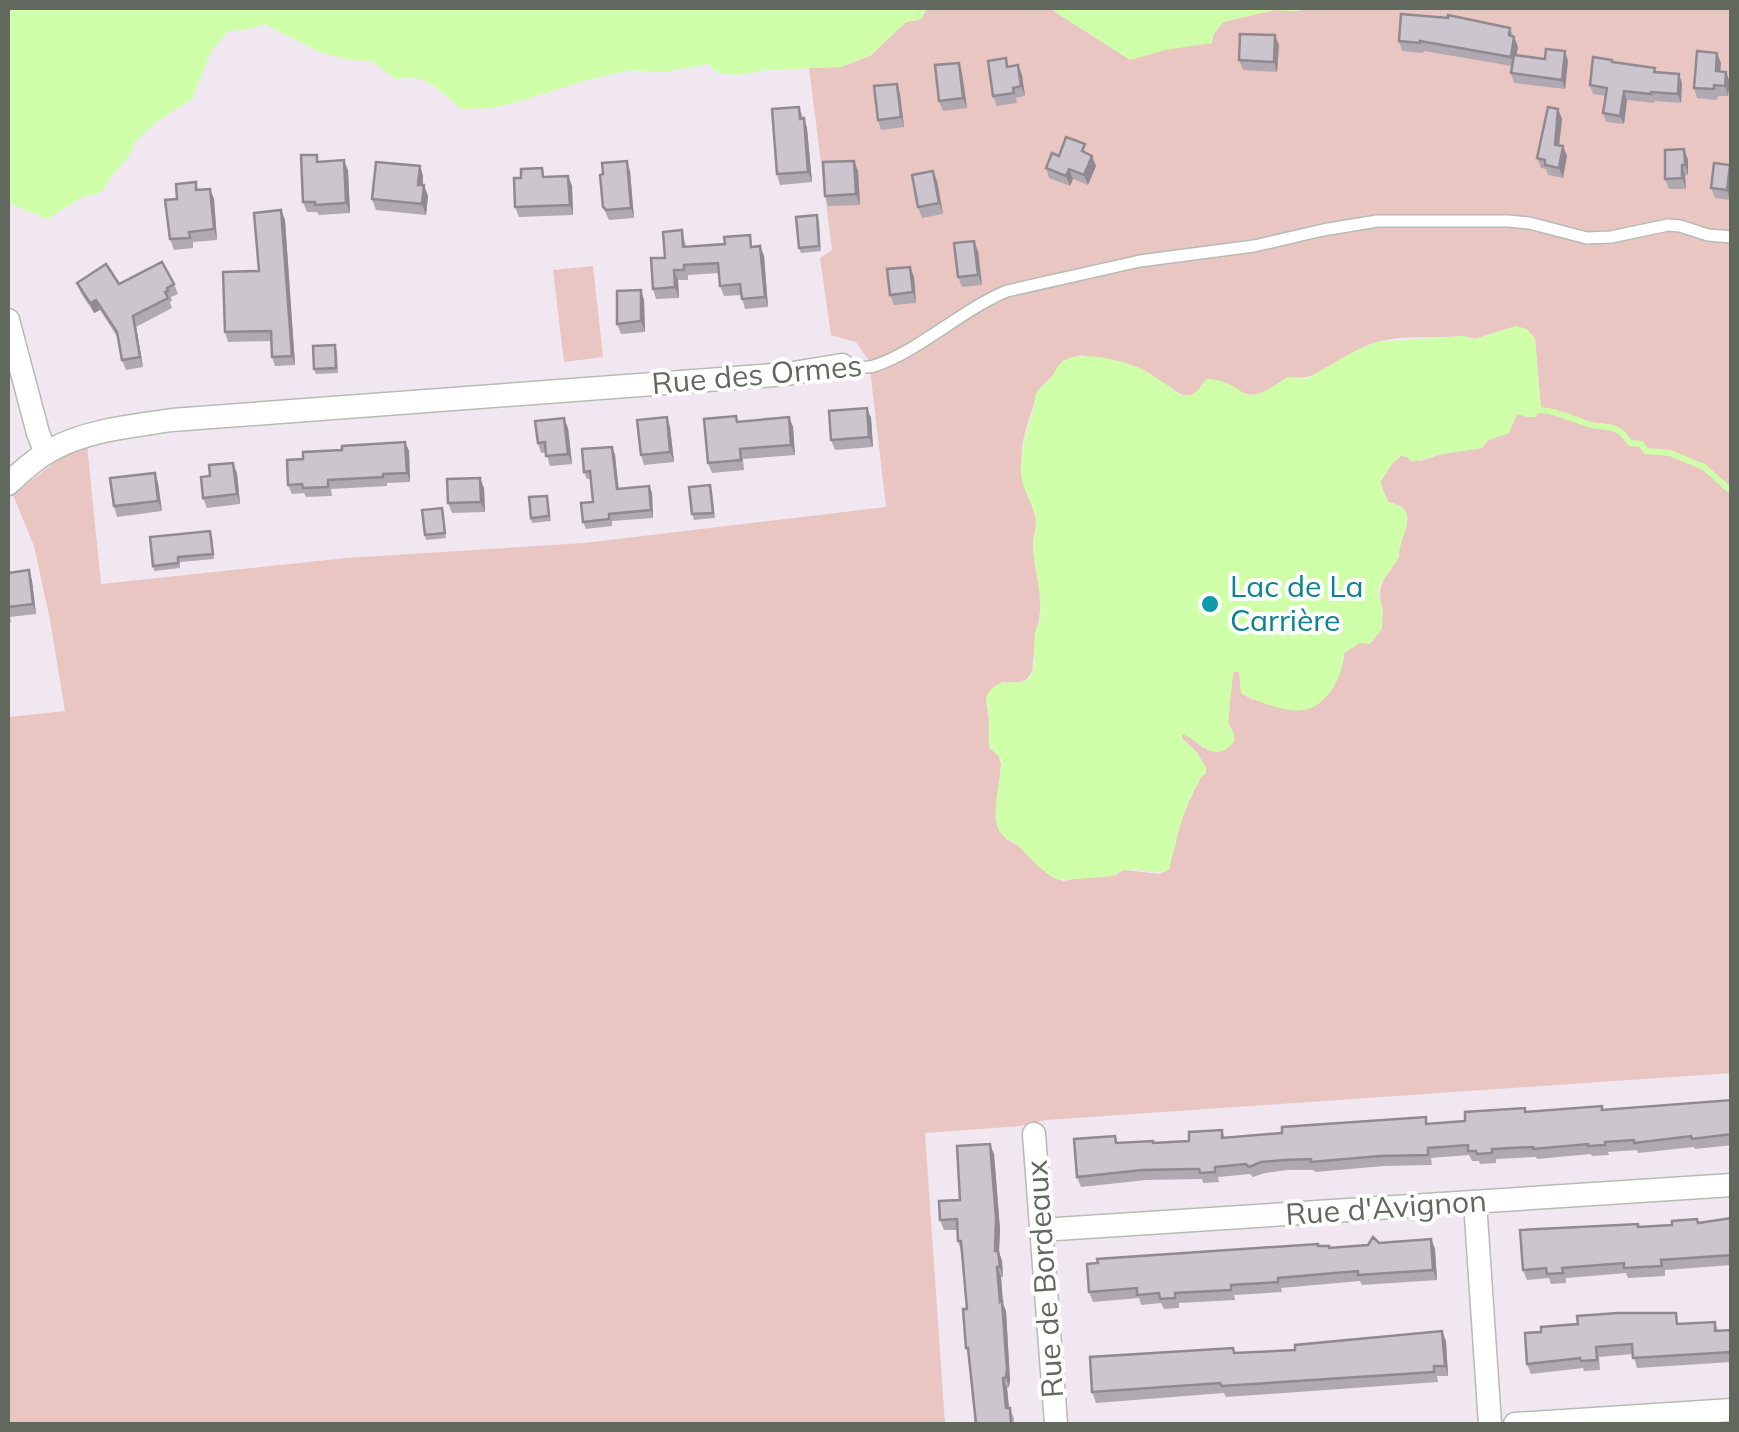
<svg xmlns="http://www.w3.org/2000/svg" width="1739" height="1432" viewBox="0 0 1739 1432" font-family="Mulish,sans-serif">
<rect width="100%" height="100%" fill="#f0e7f1"/>
<!-- green -->
<g fill="#eac6c2" fill-rule="evenodd">
<path d="M 935,8 L 1049,8 L 1130,59 L 1214,34 L 1223,22 L 1274,10 L 1298,11 L 1306,8 L 1731,8 L 1731,1073 L 1047,1120 L 1020,1126 L 925,1133 L 945,1424 L 8,1424 L 8,717 L 65,711 L 50,620 L 34,546 L 13,495 L 64,455 L 87,445 L 101,584 L 346,558 L 584,543 L 886,507 L 869,361 L 856,342 L 831,335 L 820,258 L 832,250 L 809,68 L 840,67 L 870,56 L 906,22 L 921,19 L 926,10 ZM 1516,326 L 1535,339 L 1541,410 L 1517,413 L 1509,433 L 1488,440 L 1482,448 L 1442,454 L 1420,461 L 1401,455 L 1392,464 L 1380,482 L 1388,502 C 1425,510 1397,538 1399,557 C 1385,578 1375,585 1383,611 L 1360,642 L 1344,653 C 1343,682 1324,693 1303,710 L 1251,699 L 1241,693 L 1240,672 L 1233,672 L 1228,723 L 1234,734 L 1203,748 L 1188,735 L 1183,733 L 1181,738 L 1198,754 L 1206,772 L 1201,777 C 1189,800 1180,820 1175,846 C 1173,855 1170,859 1170,869 L 1160,874 L 1124,870 L 1115,875 L 1097,875 L 1063,881 L 1035,863 L 1019,846 L 1006,839 L 996,819 L 1001,764 L 990,728 L 986,699 L 1002,682 C 1012,683 1023,685 1030,675 C 1034,669 1032,668 1033,661 C 1035,638 1042,616 1040,592 C 1038,577 1034,562 1033,546 C 1033,538 1036,531 1036,523 C 1036,511 1028,498 1024,487 C 1021,476 1021,451 1023,441 C 1026,429 1036,391 1044,384 C 1054,373 1068,364 1080,355 L 1139,368 L 1182,395 L 1190,396 L 1197,393 L 1201,386 L 1207,379 C 1220,380 1227,387 1239,392 C 1259,401 1276,386 1294,377 C 1320,382 1348,351 1374,343 C 1401,334 1434,339 1463,336 L 1475,339 Z"/>
<path d="M 593,266 L 603,357 L 564,362 L 553,270 Z"/>
</g>
<!-- water -->
<g fill="#d0ffa9">
<path d="M 8,8 L 935,8 L 926,10 L 921,19 L 906,22 L 870,56 L 840,67 L 768,70 L 737,75 L 718,73 L 708,64 L 663,72 L 632,70 L 587,80 L 514,103 L 492,108 L 461,109 C 441,92 424,71 397,80 L 371,61 L 351,60 L 322,53 L 264,24 L 249,29 L 228,31 L 211,52 L 192,99 L 155,123 L 135,142 L 130,155 L 111,177 L 102,192 L 82,197 L 48,219 L 15,206 L 8,199 Z"/>
<path d="M 1049,8 L 1306,8 L 1298,11 L 1274,10 L 1223,22 L 1214,34 L 1212,43 L 1165,50 L 1130,60 Z"/>
<path d="M 1516,326 L 1527,329 L 1535,339 L 1541,410 L 1536,417 L 1528,417 L 1517,414 L 1509,433 L 1488,440 L 1482,448 L 1442,454 L 1412,462 L 1407,457 L 1401,456 L 1392,464 L 1380,483 L 1388,502 C 1425,510 1397,537 1399,557 L 1379,587 L 1379,597 L 1383,610 L 1382,629 L 1370,644 L 1360,643 L 1344,653 C 1343,675 1329,705 1304,710 C 1287,713 1255,701 1241,693 L 1239,672 L 1233,672 L 1228,723 L 1234,734 L 1234,742 C 1212,766 1202,740 1182,734 L 1182,738 L 1198,754 L 1206,768 L 1206,773 L 1201,777 C 1189,800 1180,820 1175,846 C 1173,855 1170,859 1170,869 C 1156,878 1141,866 1125,870 C 1110,874 1125,874 1110,876 C 1103,877 1059,881 1056,879 C 1042,872 1031,858 1021,848 C 1013,840 1002,839 998,828 C 990,809 1005,766 1000,758 C 997,753 992,751 989,747 L 989,711 L 986,699 C 996,669 1026,694 1033,671 C 1036,659 1033,645 1035,633 C 1036,628 1039,624 1040,619 C 1041,609 1040,598 1039,588 C 1037,573 1033,559 1033,543 C 1033,536 1037,528 1036,520 C 1034,503 1020,487 1021,469 C 1022,448 1026,431 1033,411 C 1035,406 1034,401 1035,396 C 1038,389 1045,384 1050,379 C 1056,373 1056,366 1063,361 C 1080,350 1119,360 1137,367 C 1152,373 1167,386 1182,395 C 1197,397 1198,388 1207,379 C 1250,381 1236,415 1287,377 L 1306,379 L 1355,351 L 1376,342 L 1463,336 L 1475,339 Z"/>
</g>
<g fill="none" stroke-linecap="round" stroke-linejoin="round">
<!-- stream -->
<path stroke="#d0ffa9" stroke-width="6" d="M 1541,410 C 1557,411 1573,419 1588,424 C 1598,427 1610,425 1619,431 C 1624,434 1626,438 1630,443 L 1641,444 L 1646,451 L 1670,453 L 1704,467 L 1732,492"/>
<!-- lane casing -->
<g stroke="#b6bcb4" stroke-width="14">
<path id="lane" d="M 842,365 C 852,366 864,369 874,366 C 921,350 961,310 1007,291 L 1140,261 L 1254,246 L 1323,230 L 1377,221 L 1508,221 L 1529,223 L 1587,238 L 1611,237 L 1668,225 L 1680,226 L 1708,235 L 1732,237"/>
</g>
<!-- street casing -->
<g stroke="#b6bcb4" stroke-width="25">
<g id="street">
<path d="M 8,320 L 38,433 L 46,453"/>
<path d="M 8,484 C 22,471 36,458 53,449 C 88,430 133,426 172,420 L 787,374 L 842,365"/>
<path d="M 1034,1134 L 1056,1424"/>
<path d="M 1475,1202 L 1490,1424"/>
<path d="M 1041,1230 L 1732,1185"/>
<path d="M 1515,1424 L 1732,1410"/>
</g>
</g>
<!-- lane -->
<use href="#lane" stroke="#fff" stroke-width="11"/>
<!-- street -->
<use href="#street" stroke="#fff" stroke-width="22"/>
</g>
<!-- wall -->
<g fill="#b0a9b1">
<path d="M 1510,28 L 1518,47 L 1516,55 L 1545,59 L 1565,51 L 1568,61 L 1565,89 L 1514,83 L 1511,73 L 1512,66 L 1424,51 L 1423,53 L 1402,51 L 1399,41 Z"/>
<path d="M 1279,45 L 1277,72 L 1243,70 L 1239,60 Z"/>
<path d="M 1612,60 L 1613,62 L 1655,68 L 1657,73 L 1682,83 L 1681,103 L 1655,101 L 1654,103 L 1627,100 L 1624,124 L 1606,122 L 1603,113 L 1606,96 L 1593,94 L 1590,85 Z"/>
<path d="M 959,63 L 962,73 L 967,108 L 943,111 L 939,101 Z"/>
<path d="M 1721,63 L 1720,71 L 1730,82 L 1728,96 L 1718,96 L 1717,100 L 1697,98 L 1694,88 Z"/>
<path d="M 1018,65 L 1022,75 L 1025,96 L 1016,98 L 1017,103 L 997,106 L 993,96 L 1009,66 Z"/>
<path d="M 900,94 L 904,127 L 881,130 L 878,120 Z"/>
<path d="M 799,107 L 807,128 L 812,182 L 780,185 L 777,174 Z"/>
<path d="M 1558,109 L 1562,119 L 1559,145 L 1563,146 L 1567,156 L 1563,178 L 1548,175 L 1546,169 L 1541,168 L 1537,158 Z"/>
<path d="M 1684,149 L 1688,160 L 1688,175 L 1685,176 L 1686,189 L 1669,189 L 1665,179 Z"/>
<path d="M 1088,154 L 1092,156 L 1096,166 L 1088,185 L 1073,179 L 1070,186 L 1049,178 L 1046,168 L 1059,156 Z"/>
<path d="M 344,160 L 348,171 L 350,213 L 319,215 L 317,212 L 307,212 L 303,202 L 319,162 Z"/>
<path d="M 1730,165 L 1732,169 L 1730,200 L 1715,198 L 1711,188 Z"/>
<path d="M 420,166 L 423,176 L 423,185 L 428,196 L 426,215 L 376,210 L 372,199 Z"/>
<path d="M 630,171 L 634,218 L 609,220 L 603,207 L 603,174 Z"/>
<path d="M 858,171 L 860,205 L 828,206 L 825,196 Z"/>
<path d="M 568,176 L 572,186 L 573,215 L 519,217 L 515,207 L 546,177 Z"/>
<path d="M 937,181 L 943,214 L 922,218 L 918,207 Z"/>
<path d="M 196,182 L 198,190 L 214,199 L 217,240 L 193,242 L 193,248 L 174,250 L 170,239 L 177,199 Z"/>
<path d="M 281,210 L 285,220 L 295,365 L 275,366 L 272,357 L 271,341 L 228,342 L 225,332 L 259,271 Z"/>
<path d="M 819,220 L 821,251 L 801,253 L 799,248 Z"/>
<path d="M 682,230 L 686,246 L 760,246 L 764,256 L 768,307 L 745,309 L 741,295 L 724,296 L 720,286 L 719,273 L 688,275 L 688,280 L 678,280 L 679,298 L 656,299 L 653,289 L 665,258 Z"/>
<path d="M 978,251 L 982,285 L 962,287 L 958,277 Z"/>
<path d="M 910,267 L 914,277 L 916,303 L 894,305 L 890,295 Z"/>
<path d="M 77,283 L 174,284 L 178,294 L 171,297 L 172,301 L 170,302 L 172,308 L 136,327 L 143,367 L 126,370 L 122,360 L 118,338 L 100,310 L 94,313 L 81,293 Z"/>
<path d="M 641,290 L 644,300 L 645,332 L 621,334 L 617,324 Z"/>
<path d="M 337,350 L 338,373 L 316,374 L 314,369 Z"/>
<path d="M 867,408 L 871,418 L 873,447 L 835,450 L 831,440 Z"/>
<path d="M 667,417 L 670,427 L 674,462 L 644,465 L 641,455 Z"/>
<path d="M 789,417 L 793,427 L 795,455 L 743,459 L 744,470 L 712,473 L 708,463 L 738,422 Z"/>
<path d="M 568,428 L 572,464 L 550,466 L 546,452 L 541,453 L 538,443 Z"/>
<path d="M 405,442 L 409,451 L 410,482 L 387,483 L 387,486 L 331,489 L 332,496 L 306,497 L 304,493 L 292,494 L 288,485 L 303,459 L 342,450 Z"/>
<path d="M 612,447 L 615,455 L 619,489 L 649,486 L 652,493 L 653,518 L 612,521 L 612,526 L 586,529 L 583,522 L 593,502 L 590,479 L 587,479 L 584,472 Z"/>
<path d="M 155,473 L 158,483 L 162,511 L 117,517 L 114,506 Z"/>
<path d="M 237,473 L 240,504 L 207,508 L 203,498 Z"/>
<path d="M 484,488 L 485,512 L 452,513 L 448,503 Z"/>
<path d="M 712,490 L 715,518 L 694,520 L 692,514 Z"/>
<path d="M 547,496 L 551,521 L 532,523 L 531,518 Z"/>
<path d="M 442,508 L 446,538 L 426,540 L 425,535 Z"/>
<path d="M 212,536 L 214,559 L 180,562 L 180,568 L 154,571 L 153,566 Z"/>
<path d="M 29,570 L 32,581 L 36,614 L 10,617 L 11,622 L 8,623 L 8,573 Z"/>
<path d="M 1732,1100 L 1732,1145 L 1695,1149 L 1694,1147 L 1638,1153 L 1637,1150 L 1608,1152 L 1609,1155 L 1592,1156 L 1591,1154 L 1537,1159 L 1536,1157 L 1496,1159 L 1496,1163 L 1480,1164 L 1479,1161 L 1472,1161 L 1469,1155 L 1431,1158 L 1432,1165 L 1384,1166 L 1315,1172 L 1314,1170 L 1288,1170 L 1265,1173 L 1253,1177 L 1250,1174 L 1218,1177 L 1219,1182 L 1203,1183 L 1202,1179 L 1146,1180 L 1081,1187 L 1077,1177 L 1115,1136 L 1118,1143 L 1153,1143 L 1189,1141 L 1222,1130 L 1225,1138 L 1465,1121 L 1526,1112 L 1602,1106 L 1603,1110 Z"/>
<path d="M 994,1154 L 1000,1229 L 999,1252 L 1002,1261 L 1003,1277 L 1001,1277 L 1003,1304 L 1006,1311 L 1010,1380 L 1009,1387 L 1007,1388 L 1009,1408 L 1014,1418 L 1014,1424 L 976,1424 L 969,1357 L 966,1348 L 967,1309 L 961,1251 L 958,1241 L 957,1230 L 944,1230 L 940,1220 L 960,1200 Z"/>
<path d="M 1732,1218 L 1732,1265 L 1665,1270 L 1665,1276 L 1628,1278 L 1626,1273 L 1566,1278 L 1566,1283 L 1551,1284 L 1549,1278 L 1527,1280 L 1523,1270 L 1638,1224 L 1639,1227 L 1699,1223 Z"/>
<path d="M 1431,1239 L 1435,1249 L 1437,1280 L 1362,1285 L 1360,1281 L 1281,1288 L 1282,1292 L 1234,1295 L 1235,1300 L 1179,1303 L 1179,1308 L 1164,1309 L 1161,1303 L 1141,1305 L 1139,1298 L 1093,1302 L 1089,1292 L 1319,1246 L 1330,1248 Z"/>
<path d="M 1715,1322 L 1718,1331 L 1732,1330 L 1732,1362 L 1637,1368 L 1633,1354 L 1599,1357 L 1600,1370 L 1584,1371 L 1583,1368 L 1531,1374 L 1527,1364 L 1541,1332 L 1578,1324 L 1680,1324 Z"/>
<path d="M 1446,1341 L 1448,1376 L 1437,1376 L 1438,1382 L 1226,1397 L 1224,1393 L 1096,1403 L 1092,1392 L 1235,1353 Z"/>
</g>
<!-- shaded-wall -->
<g fill="#908a90">
<path d="M 1275,35 L 1279,45 L 1277,72 L 1274,62 Z"/>
<path d="M 1514,37 L 1518,47 L 1514,67 L 1511,57 Z"/>
<path d="M 1565,51 L 1568,61 L 1565,89 L 1562,80 Z"/>
<path d="M 1717,53 L 1721,63 L 1719,81 L 1716,71 Z"/>
<path d="M 959,63 L 962,73 L 967,108 L 963,98 Z"/>
<path d="M 1018,65 L 1022,75 L 1025,96 L 1021,86 Z"/>
<path d="M 1726,72 L 1730,82 L 1728,96 L 1725,86 Z"/>
<path d="M 1679,74 L 1682,83 L 1681,103 L 1678,94 Z"/>
<path d="M 897,84 L 900,94 L 904,127 L 901,117 Z"/>
<path d="M 1624,91 L 1627,100 L 1624,124 L 1620,116 Z"/>
<path d="M 1558,109 L 1562,119 L 1558,155 L 1555,145 Z"/>
<path d="M 804,118 L 807,128 L 812,182 L 808,172 Z"/>
<path d="M 1563,146 L 1567,156 L 1563,178 L 1559,168 Z"/>
<path d="M 1684,149 L 1688,160 L 1688,175 L 1685,165 Z"/>
<path d="M 1092,156 L 1096,166 L 1088,185 L 1084,175 Z"/>
<path d="M 344,160 L 348,171 L 350,213 L 346,203 Z"/>
<path d="M 627,161 L 630,171 L 634,218 L 631,208 Z"/>
<path d="M 854,161 L 858,171 L 860,205 L 856,194 Z"/>
<path d="M 1682,165 L 1685,176 L 1686,189 L 1682,178 Z"/>
<path d="M 1730,165 L 1732,169 L 1730,200 L 1727,190 Z"/>
<path d="M 420,166 L 423,176 L 422,195 L 418,185 Z"/>
<path d="M 1069,169 L 1073,179 L 1070,186 L 1066,176 Z"/>
<path d="M 933,171 L 937,181 L 943,214 L 939,203 Z"/>
<path d="M 568,176 L 572,186 L 573,215 L 570,205 Z"/>
<path d="M 424,185 L 428,196 L 426,215 L 422,204 Z"/>
<path d="M 210,189 L 214,199 L 217,240 L 214,229 Z"/>
<path d="M 281,210 L 285,220 L 295,365 L 292,356 Z"/>
<path d="M 974,241 L 978,251 L 982,285 L 978,275 Z"/>
<path d="M 760,246 L 764,256 L 768,307 L 765,297 Z"/>
<path d="M 910,267 L 914,277 L 916,303 L 913,292 Z"/>
<path d="M 674,270 L 678,280 L 679,298 L 675,287 Z"/>
<path d="M 641,290 L 644,300 L 645,332 L 641,321 Z"/>
<path d="M 96,300 L 100,310 L 94,313 L 90,303 Z"/>
<path d="M 133,316 L 136,327 L 143,367 L 140,357 Z"/>
<path d="M 867,408 L 871,418 L 873,447 L 869,437 Z"/>
<path d="M 667,417 L 670,427 L 674,462 L 670,452 Z"/>
<path d="M 789,417 L 793,427 L 795,455 L 791,445 Z"/>
<path d="M 564,418 L 568,428 L 572,464 L 568,454 Z"/>
<path d="M 405,442 L 409,451 L 410,482 L 407,473 Z"/>
<path d="M 612,447 L 615,455 L 619,496 L 617,489 Z"/>
<path d="M 233,463 L 237,473 L 240,504 L 237,494 Z"/>
<path d="M 155,473 L 158,483 L 162,511 L 158,501 Z"/>
<path d="M 480,478 L 484,488 L 485,512 L 481,502 Z"/>
<path d="M 649,486 L 652,493 L 653,518 L 651,510 Z"/>
<path d="M 29,570 L 32,581 L 36,614 L 33,604 Z"/>
<path d="M 990,1144 L 994,1154 L 1000,1229 L 999,1252 L 1002,1261 L 1003,1277 L 995,1251 Z"/>
<path d="M 1431,1239 L 1435,1249 L 1437,1280 L 1433,1270 Z"/>
<path d="M 997,1267 L 1001,1277 L 1003,1304 L 1006,1311 L 1010,1380 L 1009,1387 L 1006,1377 Z"/>
<path d="M 1442,1331 L 1446,1341 L 1448,1376 L 1445,1366 Z"/>
<path d="M 1003,1378 L 1007,1388 L 1010,1418 L 1006,1408 Z"/>
</g>
<!-- building -->
<g fill="#cdc5ce" stroke="#908a90" stroke-width="2.5">
<path d="M 1401,14 L 1448,18 L 1448,15 L 1510,28 L 1509,35 L 1514,37 L 1511,57 L 1420,41 L 1420,43 L 1399,41 Z"/>
<path d="M 1240,34 L 1275,35 L 1274,62 L 1239,60 Z"/>
<path d="M 1546,49 L 1565,51 L 1562,80 L 1511,73 L 1514,55 L 1545,59 Z"/>
<path d="M 1697,51 L 1717,53 L 1716,71 L 1726,72 L 1725,86 L 1714,85 L 1714,89 L 1694,88 Z"/>
<path d="M 1593,57 L 1612,60 L 1612,62 L 1655,68 L 1654,72 L 1679,74 L 1678,94 L 1651,92 L 1651,94 L 1624,91 L 1620,116 L 1603,113 L 1607,88 L 1590,85 Z"/>
<path d="M 1006,58 L 1007,67 L 1018,65 L 1021,86 L 1013,88 L 1014,93 L 993,96 L 988,61 Z"/>
<path d="M 959,63 L 963,98 L 939,101 L 935,65 Z"/>
<path d="M 897,84 L 901,117 L 878,120 L 874,86 Z"/>
<path d="M 799,107 L 800,119 L 804,118 L 808,172 L 777,174 L 772,109 Z"/>
<path d="M 1548,107 L 1558,109 L 1555,145 L 1563,146 L 1559,168 L 1545,165 L 1545,160 L 1537,158 Z"/>
<path d="M 1066,137 L 1085,144 L 1082,151 L 1092,156 L 1084,175 L 1069,169 L 1066,176 L 1046,168 L 1052,153 L 1059,156 Z"/>
<path d="M 1684,149 L 1685,165 L 1682,165 L 1682,178 L 1665,179 L 1665,150 Z"/>
<path d="M 301,155 L 317,155 L 317,162 L 344,160 L 346,203 L 315,205 L 315,202 L 303,202 Z"/>
<path d="M 627,161 L 631,208 L 606,210 L 603,207 L 600,175 L 603,174 L 602,163 Z"/>
<path d="M 854,161 L 856,194 L 825,196 L 823,162 Z"/>
<path d="M 376,162 L 420,166 L 418,185 L 424,185 L 422,204 L 372,199 Z"/>
<path d="M 1714,163 L 1730,165 L 1727,190 L 1711,188 Z"/>
<path d="M 542,168 L 543,177 L 568,176 L 570,205 L 515,207 L 514,178 L 521,178 L 521,169 Z"/>
<path d="M 933,171 L 939,203 L 918,207 L 912,175 Z"/>
<path d="M 196,182 L 196,190 L 210,189 L 214,229 L 189,232 L 190,238 L 170,239 L 165,200 L 177,199 L 176,184 Z"/>
<path d="M 281,210 L 292,356 L 272,357 L 271,331 L 225,332 L 223,272 L 259,271 L 254,213 Z"/>
<path d="M 817,215 L 819,246 L 799,248 L 796,217 Z"/>
<path d="M 682,230 L 683,247 L 725,244 L 724,237 L 750,235 L 751,247 L 760,246 L 765,297 L 742,299 L 740,284 L 720,286 L 718,263 L 684,265 L 684,270 L 674,270 L 675,287 L 653,289 L 651,258 L 665,258 L 663,232 Z"/>
<path d="M 974,241 L 978,275 L 958,277 L 954,243 Z"/>
<path d="M 162,262 L 174,284 L 167,288 L 168,291 L 165,292 L 168,298 L 133,316 L 140,357 L 122,360 L 117,332 L 96,300 L 90,303 L 77,283 L 106,264 L 119,284 Z"/>
<path d="M 910,267 L 913,292 L 890,295 L 887,269 Z"/>
<path d="M 641,290 L 641,321 L 617,324 L 617,291 Z"/>
<path d="M 335,345 L 336,368 L 314,369 L 313,346 Z"/>
<path d="M 867,408 L 869,437 L 831,440 L 829,411 Z"/>
<path d="M 736,416 L 737,422 L 789,417 L 791,445 L 740,449 L 741,460 L 708,463 L 704,419 Z"/>
<path d="M 667,417 L 670,452 L 641,455 L 637,420 Z"/>
<path d="M 564,418 L 568,454 L 546,456 L 545,442 L 538,443 L 535,421 Z"/>
<path d="M 405,442 L 407,473 L 383,474 L 383,477 L 328,480 L 328,487 L 303,488 L 302,484 L 288,485 L 287,460 L 303,459 L 303,452 L 342,450 L 342,446 Z"/>
<path d="M 612,447 L 617,489 L 649,486 L 651,510 L 609,514 L 609,519 L 583,522 L 581,503 L 593,502 L 590,471 L 584,472 L 582,449 Z"/>
<path d="M 233,463 L 237,494 L 203,498 L 201,477 L 210,476 L 209,465 Z"/>
<path d="M 155,473 L 158,501 L 114,506 L 110,478 Z"/>
<path d="M 480,478 L 481,502 L 448,503 L 447,479 Z"/>
<path d="M 710,485 L 713,513 L 692,514 L 689,487 Z"/>
<path d="M 547,496 L 549,516 L 531,518 L 529,497 Z"/>
<path d="M 442,508 L 445,533 L 425,535 L 422,510 Z"/>
<path d="M 210,531 L 213,554 L 178,557 L 178,563 L 153,566 L 150,537 Z"/>
<path d="M 29,570 L 33,604 L 8,607 L 8,573 Z"/>
<path d="M 1732,1100 L 1732,1134 L 1692,1139 L 1691,1136 L 1634,1143 L 1634,1140 L 1605,1142 L 1605,1145 L 1588,1146 L 1588,1144 L 1533,1149 L 1533,1147 L 1492,1149 L 1492,1153 L 1477,1154 L 1476,1151 L 1468,1151 L 1468,1145 L 1428,1148 L 1428,1155 L 1380,1156 L 1311,1162 L 1311,1159 L 1284,1160 L 1261,1162 L 1249,1167 L 1246,1164 L 1215,1167 L 1215,1172 L 1200,1173 L 1199,1169 L 1190,1169 L 1142,1170 L 1077,1177 L 1074,1139 L 1115,1136 L 1116,1143 L 1153,1141 L 1153,1143 L 1189,1141 L 1189,1132 L 1222,1130 L 1222,1138 L 1282,1133 L 1282,1127 L 1325,1124 L 1426,1117 L 1426,1124 L 1465,1121 L 1465,1112 L 1525,1108 L 1525,1112 L 1602,1106 L 1602,1110 Z"/>
<path d="M 990,1144 L 996,1218 L 995,1251 L 998,1251 L 1000,1267 L 997,1267 L 1000,1302 L 1002,1301 L 1007,1370 L 1006,1377 L 1003,1378 L 1006,1408 L 1010,1408 L 1011,1424 L 976,1424 L 968,1348 L 966,1348 L 963,1309 L 967,1309 L 961,1241 L 958,1241 L 957,1219 L 940,1220 L 939,1201 L 960,1200 L 957,1146 Z"/>
<path d="M 1732,1218 L 1732,1255 L 1661,1260 L 1662,1266 L 1624,1268 L 1624,1263 L 1562,1268 L 1563,1273 L 1547,1274 L 1546,1268 L 1523,1270 L 1520,1230 L 1638,1224 L 1638,1227 L 1672,1225 L 1672,1221 L 1697,1219 L 1698,1223 Z"/>
<path d="M 1373,1237 L 1379,1243 L 1431,1239 L 1433,1270 L 1358,1275 L 1358,1271 L 1278,1278 L 1278,1282 L 1231,1285 L 1231,1290 L 1175,1293 L 1175,1298 L 1160,1299 L 1159,1293 L 1137,1295 L 1137,1288 L 1089,1292 L 1087,1264 L 1098,1263 L 1097,1259 L 1318,1244 L 1318,1246 L 1329,1246 L 1329,1248 L 1368,1245 Z"/>
<path d="M 1618,1313 L 1676,1313 L 1677,1324 L 1715,1322 L 1715,1331 L 1732,1330 L 1732,1352 L 1633,1358 L 1632,1344 L 1596,1347 L 1597,1360 L 1581,1361 L 1580,1358 L 1527,1364 L 1525,1333 L 1541,1332 L 1541,1327 L 1578,1324 L 1577,1316 Z"/>
<path d="M 1442,1331 L 1445,1366 L 1434,1366 L 1434,1372 L 1222,1386 L 1220,1383 L 1092,1392 L 1090,1357 L 1233,1348 L 1234,1353 L 1295,1350 L 1295,1345 Z"/>
</g>
<!-- markers -->
<circle fill="#0f9aa8" stroke="#fff" stroke-width="4" cx="1210" cy="604" r="10"/>
<g text-anchor="middle" stroke-width="8" stroke-linejoin="round" paint-order="stroke">
<!-- street labels -->
<g font-size="30" fill="#61685e" stroke="#fff">
<text transform="translate(757 375) rotate(-5)" y="10">Rue des Ormes</text>
<text transform="translate(1386 1208) rotate(-4)" y="10">Rue d'Avignon</text>
<text transform="translate(1045 1279) rotate(-94)" y="10">Rue de Bordeaux</text>
</g>
<!-- culture labels -->
<g font-size="30" fill="#0d838f" stroke="#fff" text-anchor="start">
<text x="1230" y="597">Lac de La<tspan x="1230" dy="34">Carrière</tspan></text>
</g>
</g>
<!-- border -->
<rect width="1739" height="1432" fill="none" stroke="#61685e" stroke-width="20"/>
</svg>
